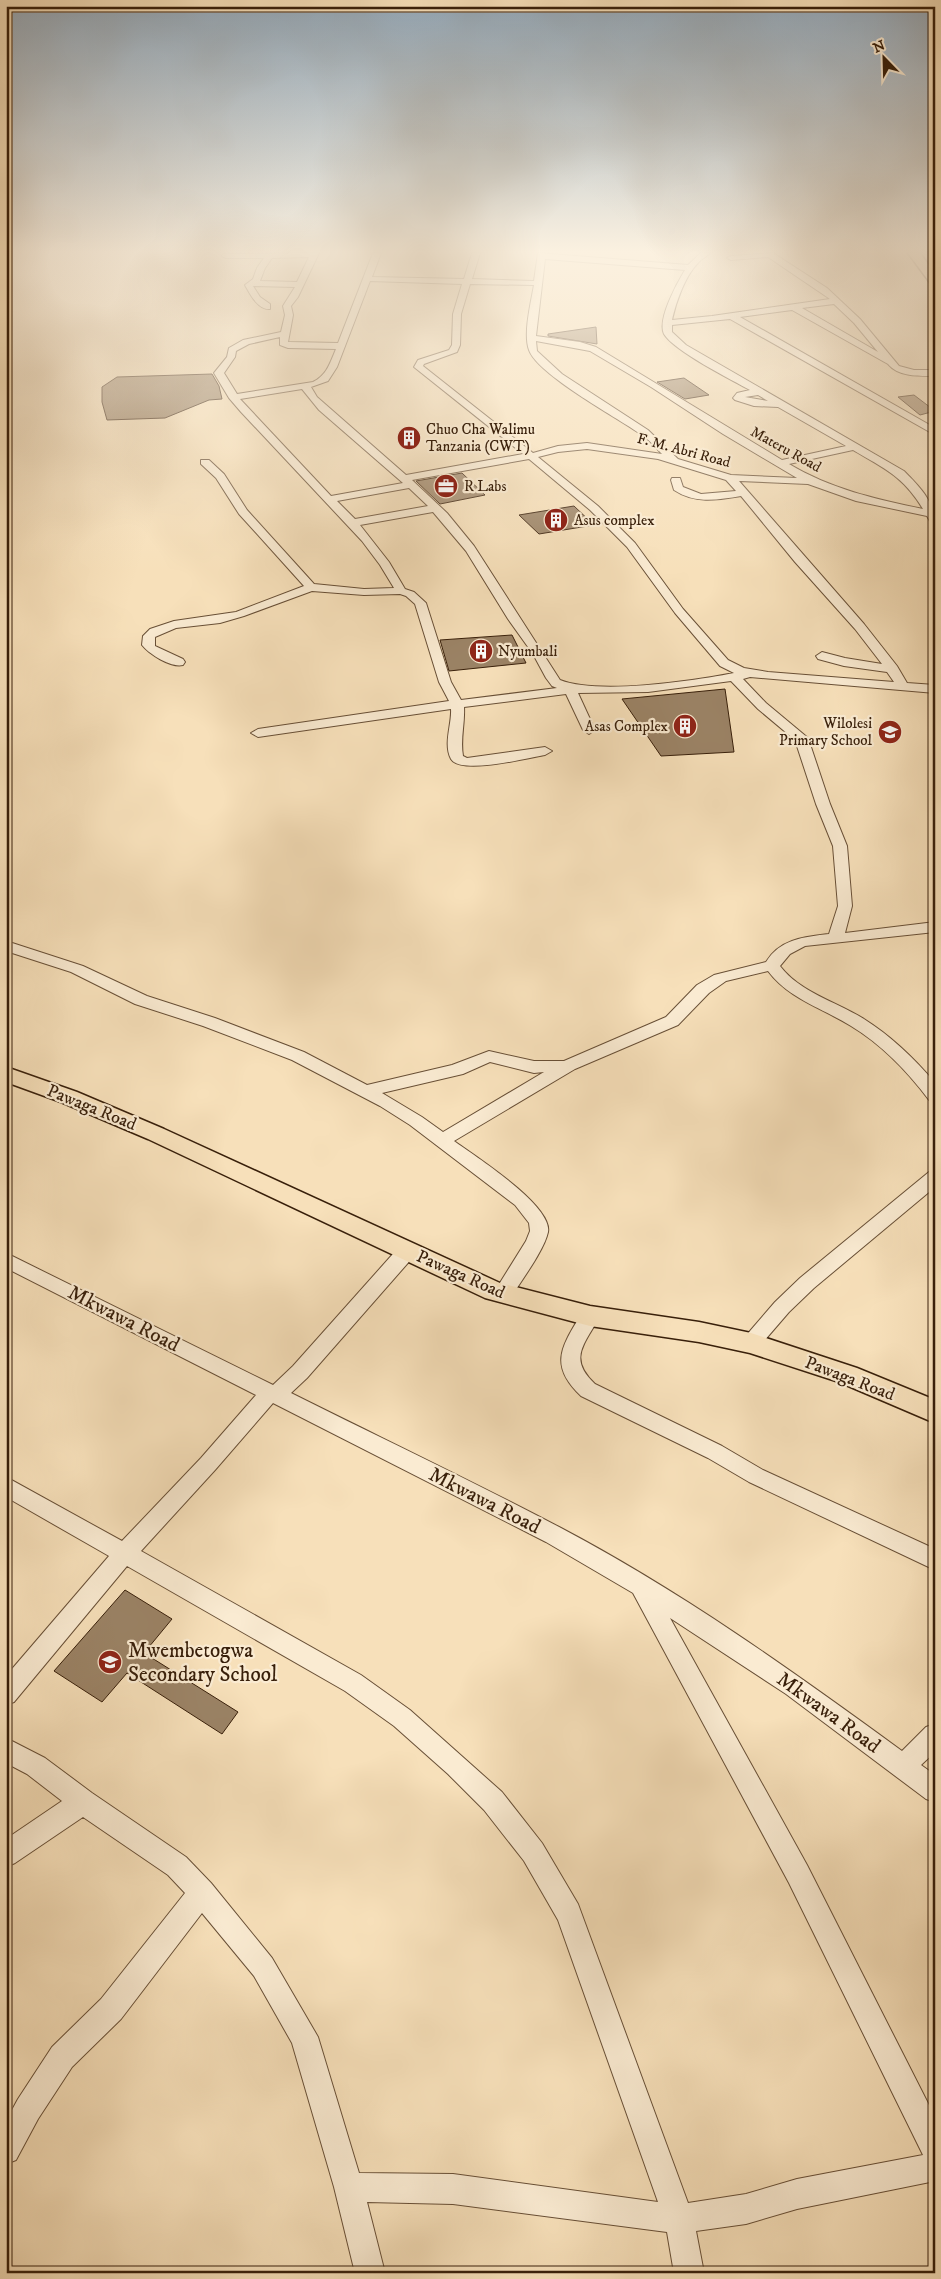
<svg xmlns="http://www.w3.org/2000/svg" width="941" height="2279" viewBox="0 0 941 2279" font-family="'IM FELL DW Pica',serif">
<rect width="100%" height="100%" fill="#f7e0ba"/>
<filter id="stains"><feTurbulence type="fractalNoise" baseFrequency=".004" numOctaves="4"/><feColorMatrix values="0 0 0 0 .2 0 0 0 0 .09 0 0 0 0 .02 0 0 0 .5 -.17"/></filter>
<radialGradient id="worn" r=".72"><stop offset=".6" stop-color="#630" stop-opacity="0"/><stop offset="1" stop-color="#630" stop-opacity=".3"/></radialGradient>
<!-- building -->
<g fill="#9b8366" stroke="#381f0a">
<path d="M 596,327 L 597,344 L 548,336 L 548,334 Z"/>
<path d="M 212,374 L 219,386 L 222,399 L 209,400 L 165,418 L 107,420 L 102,402 L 102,387 L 117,377 Z"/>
<path d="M 684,378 L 709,395 L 685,399 L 657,382 Z"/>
<path d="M 914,395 L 935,411 L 920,415 L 898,397 Z"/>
<path d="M 462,473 L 485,495 L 440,504 L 416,481 Z"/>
<path d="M 574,506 L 594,525 L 539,534 L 519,515 Z"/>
<path d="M 512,635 L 526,663 L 449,671 L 440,640 Z"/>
<path d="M 725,689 L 734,752 L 661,756 L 622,699 Z"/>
<path d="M 125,1590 L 172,1619 L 144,1653 L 238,1712 L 222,1734 L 127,1673 L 102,1702 L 54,1671 Z"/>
</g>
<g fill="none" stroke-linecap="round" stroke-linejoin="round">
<!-- minor casing -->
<g stroke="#684f36" stroke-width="2">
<g id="minor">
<path d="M 319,253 L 298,297 L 291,306 L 293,315 L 288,342 L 289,342 L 338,343 L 373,253 L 381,253 L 372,277 L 464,279 L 472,253 L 480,253 L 472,279 L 534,281 L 538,253 L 688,265 L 701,253 L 710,253 C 706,257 701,259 698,263 C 685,276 676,302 672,320 L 712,316 L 830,299 L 768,257 L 731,260 L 727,258 L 731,256 L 773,253 L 827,288 L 860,319 L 899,366 L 914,370 L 935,370 L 935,376 C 919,376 899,377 888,364 L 792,310 L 740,317 L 935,428 L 935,435 L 730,319 L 672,325 L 672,332 L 686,345 L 904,471 C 919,486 935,502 935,524 L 931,523 L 927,516 L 856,501 L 808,484 L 739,481 L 864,624 L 897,666 L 907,683 L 935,685 L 935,693 L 750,677 L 743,679 L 766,703 L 808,738 L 830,804 L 847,846 L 852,906 L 845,933 L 935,922 L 935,932 L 805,946 L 790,954 L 780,966 C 801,993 835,1001 864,1019 C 891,1036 915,1059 935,1083 L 935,1102 L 929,1100 C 908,1072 881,1044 851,1026 C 822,1008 789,999 768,971 L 726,981 L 709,993 L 678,1025 L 575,1069 L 454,1141 C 475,1156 553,1206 548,1232 C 544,1251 520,1282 510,1299 L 503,1301 L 496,1299 L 493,1294 L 526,1241 L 530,1231 L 529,1223 L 515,1205 L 410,1125 L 380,1106 L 292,1060 L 203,1026 L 135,1004 L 71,972 L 6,951 L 6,941 L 83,966 L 147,996 L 215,1018 L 304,1052 L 367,1085 L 452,1065 L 489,1051 L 534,1061 L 564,1061 L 666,1017 L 697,985 L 714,975 L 766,962 C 780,939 804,937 829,934 L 838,906 L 833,846 L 816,804 L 795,740 L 758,709 L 731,681 L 648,692 L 578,693 L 595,730 L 589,734 L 583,730 L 566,694 L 464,707 C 465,724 460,739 463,756 L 467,758 L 545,747 L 552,751 L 545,755 C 528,758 460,775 451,759 C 443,744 452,724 451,709 L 258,737 L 251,733 L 258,729 L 449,701 L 439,682 L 415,604 L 406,596 L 400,594 L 364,595 L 312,591 L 244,616 L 220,623 L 176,628 L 155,637 L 155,646 L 183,659 L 185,662 L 183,665 C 171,668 149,654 142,645 L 143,636 L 150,629 L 174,621 L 236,612 L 304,586 L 239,514 L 216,478 L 201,464 L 201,460 L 209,460 L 224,474 L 247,510 L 314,584 L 364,589 L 394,588 L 380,565 L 362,541 L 241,412 L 229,398 L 214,373 L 227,357 L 229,348 L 243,340 L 281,332 L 285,315 L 283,306 L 295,287 L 253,286 L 260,297 L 270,304 L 270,309 C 258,310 250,294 245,285 L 253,279 L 257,268 L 264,258 L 226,258 L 222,256 L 223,254 ZM 309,257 L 297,282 L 260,281 L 265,268 L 272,258 ZM 545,259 L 685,270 C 677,283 657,320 664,334 C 674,351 732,380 750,390 L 737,393 L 733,398 L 735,400 L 754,406 L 778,407 L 846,446 L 782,460 L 596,347 L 580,342 L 536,336 ZM 370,281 L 462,284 L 453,314 L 452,345 L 449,350 L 418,360 L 414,367 L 523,454 L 406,475 L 317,397 L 311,387 L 328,381 L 337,367 ZM 470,284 L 534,285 C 531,302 523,334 529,350 C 537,374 616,417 639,433 C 648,438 655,447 662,454 L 587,443 L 558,446 L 533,453 L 423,366 L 424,364 L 457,352 L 460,345 L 461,314 ZM 834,304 L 854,323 L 878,352 L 802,308 ZM 280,337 L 280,345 L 288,348 L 336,349 C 330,363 327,375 313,382 L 237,394 L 224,373 L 235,357 L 236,351 L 249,344 ZM 536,341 L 590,351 L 651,387 L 723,434 L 797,478 L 731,475 L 678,459 L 648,430 L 562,374 L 537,351 ZM 302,389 L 319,410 L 403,483 L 331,496 L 240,399 ZM 758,395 L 768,401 L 745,397 ZM 587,449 L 658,459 L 726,480 L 736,491 L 701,494 L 683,487 L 680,478 L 672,478 L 671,480 L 674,490 C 695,504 717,500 741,496 L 795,562 L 855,629 L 882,664 L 845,658 L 822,652 L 816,656 L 818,659 L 844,666 L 887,672 L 894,682 L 768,672 L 744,668 L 728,660 L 683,609 L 635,543 L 598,506 L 538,457 L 558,452 ZM 853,450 C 885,469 903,476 923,509 C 875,499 831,489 789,464 ZM 529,459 L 590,510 L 627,547 L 675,613 L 720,666 L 734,673 C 693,681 598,695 560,680 L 474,546 L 447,513 L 412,480 ZM 409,488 L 428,506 L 355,519 L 337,501 ZM 433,512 L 466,551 L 508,619 L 533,654 L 546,678 L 552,686 L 557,688 L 461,700 L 451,682 L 426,603 L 414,592 L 405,589 L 389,562 L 360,525 ZM 490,1062 L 534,1073 L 544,1072 L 443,1132 L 422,1117 L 382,1093 L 463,1074 Z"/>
<path d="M 935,1171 L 935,1187 L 814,1288 L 789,1312 L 758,1348 L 751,1351 L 744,1348 L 741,1343 L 744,1338 L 775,1302 L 800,1278 L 929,1172 Z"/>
<path d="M 407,1244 L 414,1246 L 416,1251 L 414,1256 L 307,1378 L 291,1393 C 381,1438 472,1481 561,1528 C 679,1590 794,1672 902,1751 L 926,1727 L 935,1724 L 935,1752 L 921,1765 L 935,1775 L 935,1802 L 926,1799 L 786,1694 L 670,1618 L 807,1865 L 935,2117 L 935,2181 L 797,2209 L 746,2224 L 696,2231 L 704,2273 L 674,2273 L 667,2232 L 453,2204 L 367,2202 L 385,2273 L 355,2273 L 334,2187 L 292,2043 L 254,1976 L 202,1913 L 121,2019 L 72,2067 L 38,2119 L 16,2160 L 6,2164 L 6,2121 L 18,2099 L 52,2047 L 101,1999 L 185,1893 L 168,1875 L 83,1817 L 15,1863 L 6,1867 L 6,1839 L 62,1801 L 27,1774 L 6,1763 L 6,1738 L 45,1758 L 92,1793 L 186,1857 L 211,1883 L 272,1958 L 318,2037 L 359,2173 L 453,2174 L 658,2202 L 558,1920 L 524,1861 L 484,1810 L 448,1774 L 394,1726 L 345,1691 L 127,1566 L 14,1702 L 6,1705 L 6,1676 L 109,1556 L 6,1497 L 6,1477 L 122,1541 L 201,1458 L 256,1395 L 6,1268 L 6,1253 L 273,1385 L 293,1366 L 400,1246 ZM 273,1403 L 546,1542 L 633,1593 L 789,1883 L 923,2155 L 797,2179 L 746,2194 L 688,2203 L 578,1904 L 542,1843 L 502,1792 L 410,1710 L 361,1675 L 141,1551 L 215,1470 Z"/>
<path d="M 590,1308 L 597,1311 L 600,1316 C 585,1344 567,1358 595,1384 L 722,1446 L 763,1470 L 935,1549 L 935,1570 L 749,1482 L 708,1458 L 581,1396 C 547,1364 563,1345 583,1311 Z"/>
</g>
</g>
<!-- major casing -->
<g stroke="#381f0a" stroke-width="3">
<path id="major" d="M 6,1067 L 77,1092 L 164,1129 L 500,1283 L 590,1306 L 699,1322 L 751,1333 L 857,1368 L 935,1400 L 935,1423 L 839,1382 L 750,1353 L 699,1342 L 590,1326 L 485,1298 L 148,1139 L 61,1102 L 6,1082 Z"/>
</g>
<!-- highway casing -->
<g stroke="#381f0a" stroke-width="3">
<path id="highway" d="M 908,253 L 920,253 L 935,274 L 935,285 L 931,284 Z"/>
</g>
<!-- minor -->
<use href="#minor" fill="#faebd2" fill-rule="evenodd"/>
<!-- major -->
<use href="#major" fill="#f7e0ba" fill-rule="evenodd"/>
<!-- highway -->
<use href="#highway" fill="#f7e0ba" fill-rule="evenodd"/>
</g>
<!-- sky -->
<linearGradient id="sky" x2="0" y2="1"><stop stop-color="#94abbe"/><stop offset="0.44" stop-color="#fbf1e0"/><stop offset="1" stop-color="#fbf1e0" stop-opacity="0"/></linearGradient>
<rect width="941" height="572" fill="url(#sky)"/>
<!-- icons -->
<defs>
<g id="building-disc" transform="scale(1.25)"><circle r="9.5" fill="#8f2418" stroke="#faebd2"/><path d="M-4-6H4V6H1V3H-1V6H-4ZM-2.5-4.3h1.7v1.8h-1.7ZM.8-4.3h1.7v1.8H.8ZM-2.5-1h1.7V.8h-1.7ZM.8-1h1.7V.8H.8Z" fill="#fff"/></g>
<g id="office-disc" transform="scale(1.25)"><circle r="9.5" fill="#8f2418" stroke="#faebd2"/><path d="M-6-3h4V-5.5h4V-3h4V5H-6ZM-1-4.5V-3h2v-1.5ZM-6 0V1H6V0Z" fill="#fff"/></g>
<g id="school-disc" transform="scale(1.25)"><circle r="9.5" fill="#8f2418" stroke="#faebd2"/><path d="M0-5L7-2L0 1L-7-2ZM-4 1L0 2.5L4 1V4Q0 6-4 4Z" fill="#fff"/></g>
</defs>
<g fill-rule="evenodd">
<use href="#building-disc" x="409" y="438"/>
<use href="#office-disc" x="446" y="486"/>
<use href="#building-disc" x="556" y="520"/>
<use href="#building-disc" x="481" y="651"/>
<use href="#building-disc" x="685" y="726"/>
<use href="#school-disc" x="890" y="732"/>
<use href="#school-disc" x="110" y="1662"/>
</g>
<g text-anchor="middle" stroke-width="4.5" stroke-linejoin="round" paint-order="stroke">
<!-- far-poi labels -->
<g font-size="15" fill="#381f0a" stroke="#faebd2" text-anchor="start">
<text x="426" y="434">Chuo Cha Walimu<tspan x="426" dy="17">Tanzania (CWT)</tspan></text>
<text x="464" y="491">R Labs</text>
<text x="574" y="525">Asus complex</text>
<text x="498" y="656">Nyumbali</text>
<text x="872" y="728" text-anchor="end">Wilolesi<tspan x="872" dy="17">Primary School</tspan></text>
<text x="668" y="731" text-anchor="end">Asas Complex</text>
</g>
<!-- far-street labels -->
<g font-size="15" fill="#381f0a" stroke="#faebd2">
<text transform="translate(786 449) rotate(29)" y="5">Materu Road</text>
<text transform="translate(684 450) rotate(15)" y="5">F. M. Abri Road</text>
</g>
<!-- street labels -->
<g font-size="18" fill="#381f0a" stroke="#faebd2">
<text transform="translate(92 1107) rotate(22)" y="6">Pawaga Road</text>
<text transform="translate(461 1274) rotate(24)" y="6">Pawaga Road</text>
<text transform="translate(850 1378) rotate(21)" y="6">Pawaga Road</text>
</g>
<!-- near-street labels -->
<g font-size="21" fill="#381f0a" stroke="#faebd2">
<text transform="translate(124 1318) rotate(27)" y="7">Mkwawa Road</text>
<text transform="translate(485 1500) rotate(27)" y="7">Mkwawa Road</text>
<text transform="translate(829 1712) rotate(36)" y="7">Mkwawa Road</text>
</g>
<!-- near-poi labels -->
<g font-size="21" fill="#381f0a" stroke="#faebd2" text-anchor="start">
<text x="128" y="1657">Mwembetogwa<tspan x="128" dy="24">Secondary School</tspan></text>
</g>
</g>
<!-- margin -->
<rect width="941" height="2279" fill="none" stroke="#f7e0ba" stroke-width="25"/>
<rect x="8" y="8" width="926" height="2264" fill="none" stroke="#381f0a" stroke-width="2.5"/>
<rect x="12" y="12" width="916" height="2254" fill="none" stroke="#381f0a"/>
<!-- north arrow -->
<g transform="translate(884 58) rotate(337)" stroke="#faebd2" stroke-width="4" paint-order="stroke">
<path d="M0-4L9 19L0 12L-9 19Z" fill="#381f0a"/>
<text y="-8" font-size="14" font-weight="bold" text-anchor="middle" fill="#381f0a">N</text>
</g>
<rect width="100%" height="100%" filter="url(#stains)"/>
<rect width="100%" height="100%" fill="url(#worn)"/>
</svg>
